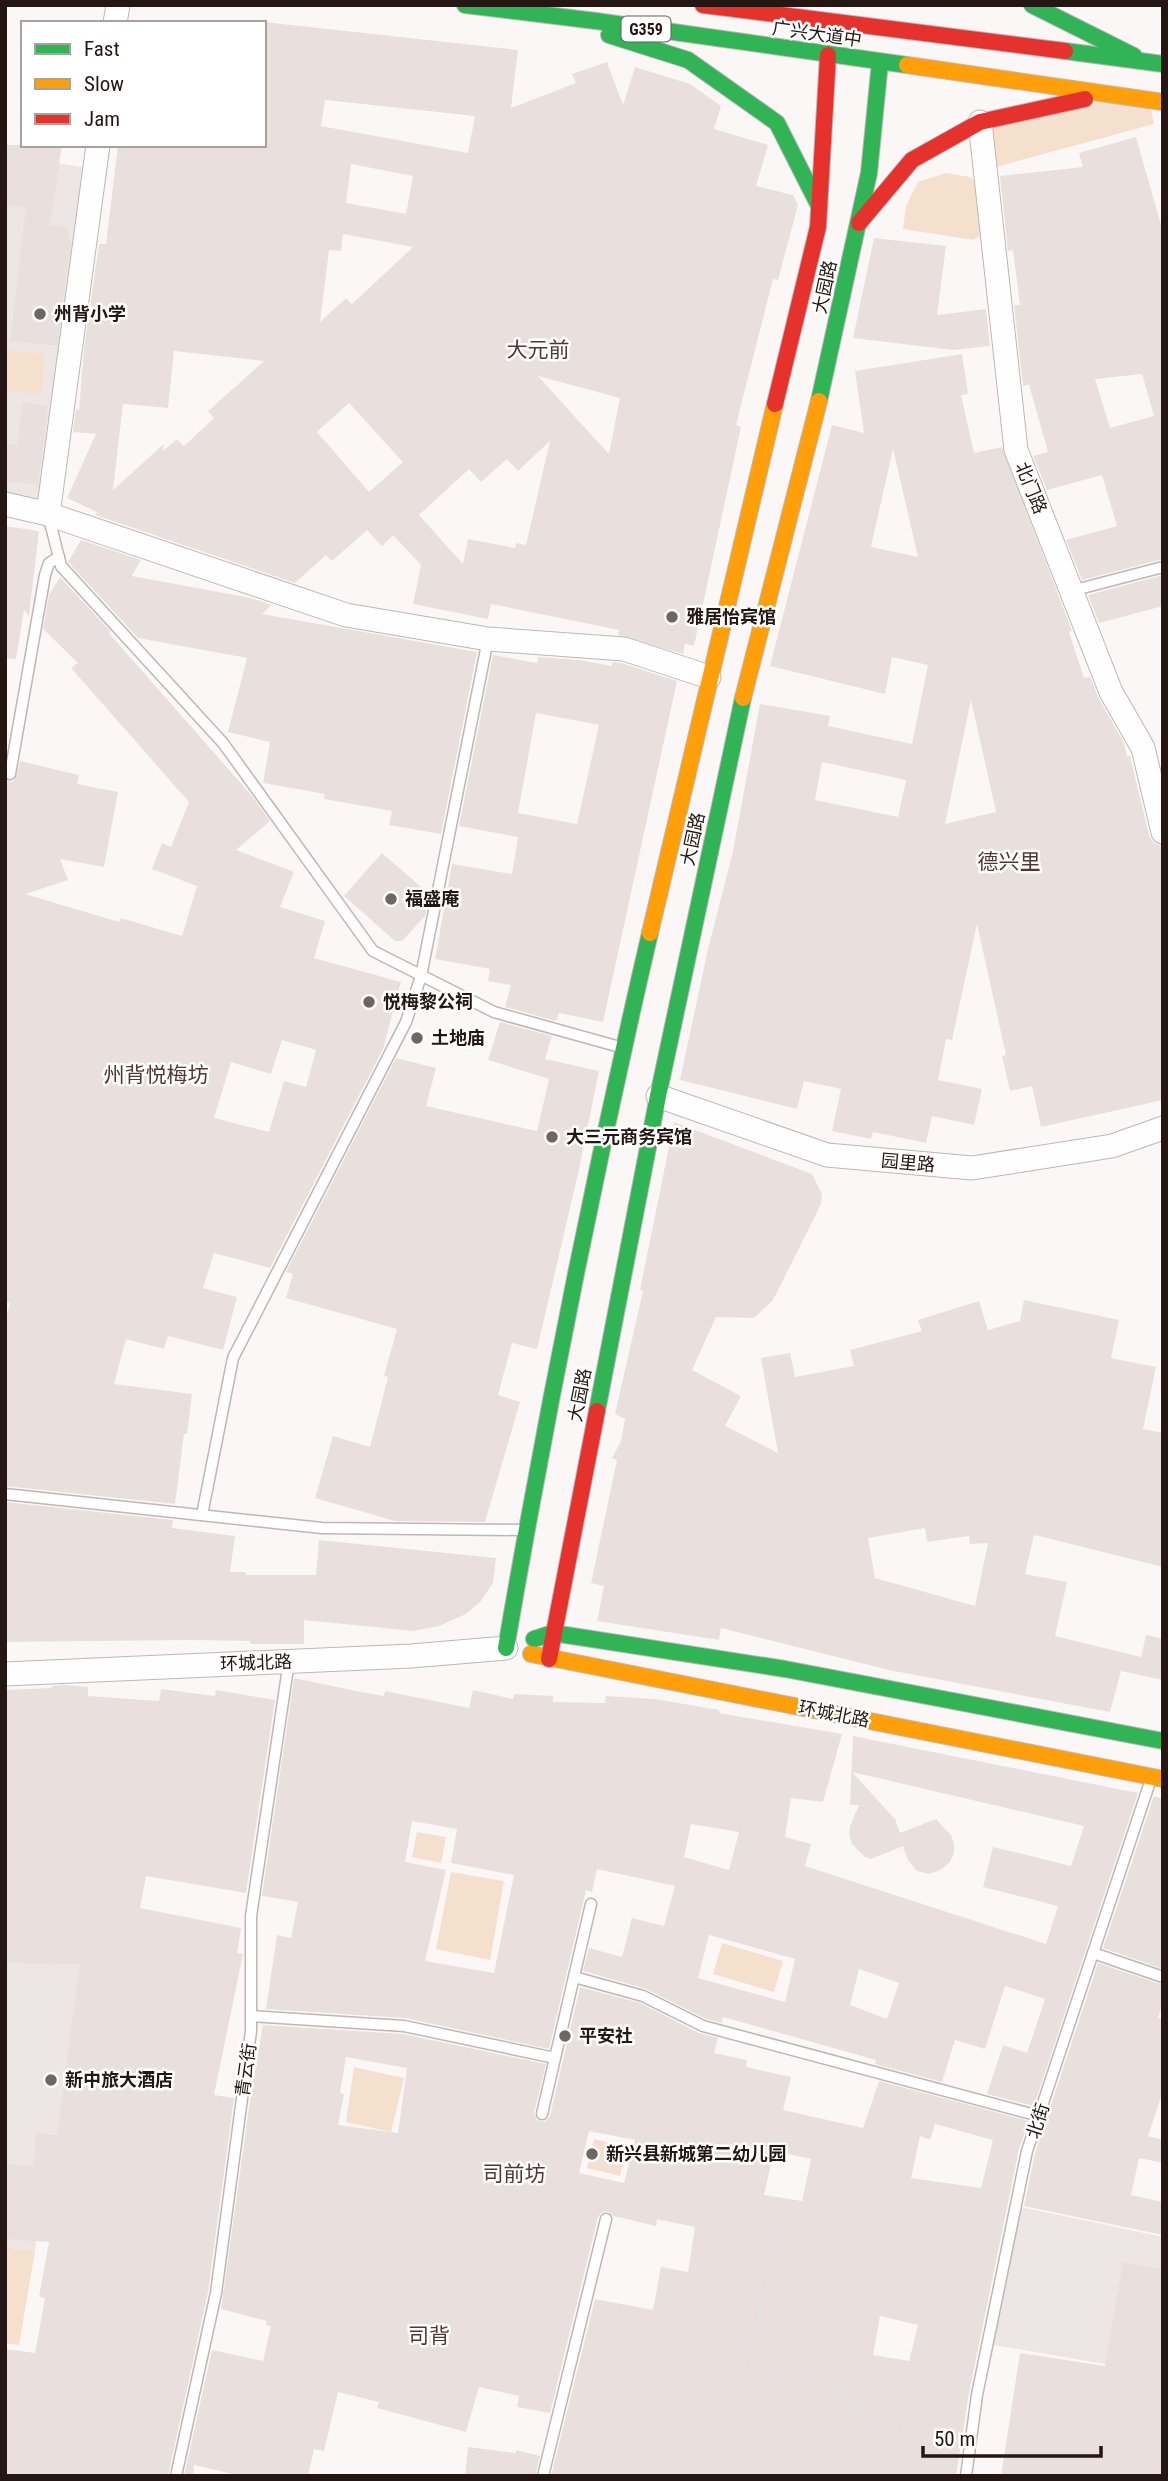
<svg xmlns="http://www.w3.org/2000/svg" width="1168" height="2481" viewBox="0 0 1168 2481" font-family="'Roboto Condensed','Noto Sans SC',sans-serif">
<rect width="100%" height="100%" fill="#fcf7f7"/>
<!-- built -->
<g fill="#ede6e5">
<path d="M 5,155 L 95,169 L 48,514 L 5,504 Z"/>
<path d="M 5,1891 L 84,1901 L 87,2017 L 42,2203 L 35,2251 L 5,2247 Z"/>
<path d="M 1016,2206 L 1163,2237 L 1163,2374 L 988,2344 Z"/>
</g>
<!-- green -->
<g fill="#f5e0cd">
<path d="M 1108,98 L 1150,106 L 1154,124 L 996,167 L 989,128 Z"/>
<path d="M 946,173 L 970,177 L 982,189 L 985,231 L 974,240 L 903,229 L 906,206 L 918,182 Z"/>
<path d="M 5,351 L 44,353 L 42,393 L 5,392 Z"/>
<path d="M 417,1832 L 446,1837 L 441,1863 L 412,1857 Z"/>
<path d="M 451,1872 L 504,1881 L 490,1960 L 436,1949 Z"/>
<path d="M 722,1943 L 783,1961 L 774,1992 L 713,1974 Z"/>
<path d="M 354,2067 L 404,2078 L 391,2132 L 346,2122 Z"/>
<path d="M 594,2139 L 627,2147 L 620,2176 L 587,2168 Z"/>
<path d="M 5,2247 L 35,2251 L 19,2345 L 5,2343 Z"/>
</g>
<!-- building -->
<g fill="#e9e0dd" fill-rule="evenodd">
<path d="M 264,22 L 518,50 L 511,108 L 576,83 L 572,74 L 607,62 L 623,105 L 635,67 L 690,84 L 721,106 L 714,129 L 768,145 L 756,186 L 793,195 L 798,205 L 778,280 L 773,279 L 736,425 L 741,427 L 694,646 L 685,644 L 683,654 L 618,635 L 619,630 L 491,604 L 488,619 L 413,604 L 421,565 L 393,535 L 382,546 L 367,530 L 332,561 L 326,555 L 295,583 L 95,515 L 97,512 L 67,498 L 96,434 L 73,432 L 76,409 L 79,410 L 84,349 L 99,244 L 106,244 L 118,145 L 264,145 ZM 325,100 L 475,116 L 468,153 L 321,126 ZM 351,164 L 413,176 L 406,214 L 346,203 ZM 343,234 L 413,247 L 352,304 L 346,298 L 320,322 L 329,250 L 341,251 ZM 174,351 L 264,361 L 208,411 L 214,418 L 184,446 L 177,439 L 163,451 L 164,444 L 113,490 L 123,404 L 168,408 ZM 538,376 L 620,398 L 609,454 L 576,418 ZM 349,403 L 403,462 L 369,492 L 317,432 ZM 550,441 L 526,545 L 516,543 L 515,548 L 468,539 L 463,564 L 419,515 L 469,469 L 481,482 L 507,459 L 518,471 Z"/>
<path d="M 1136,137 L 1163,232 L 1163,559 L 1082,580 L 1066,540 L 1117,526 L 1102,475 L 1047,490 L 1033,456 L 1048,452 L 1029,385 L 1023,386 L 1014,305 L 1020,305 L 1013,250 L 1008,251 L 1000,176 L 1083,167 L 1079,153 ZM 1142,374 L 1154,416 L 1110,428 L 1095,379 Z"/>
<path d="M 5,145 L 62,145 L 50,225 L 69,227 L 68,240 L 71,240 L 57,346 L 10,341 L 26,208 L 5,205 Z"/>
<path d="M 874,238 L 946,246 L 937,315 L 986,309 L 990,346 L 953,350 L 853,338 Z"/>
<path d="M 962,354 L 968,394 L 961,395 L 974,453 L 1002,447 L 1072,631 L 1069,632 L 1084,678 L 1090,677 L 1099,699 L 1124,743 L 1127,756 L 1130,756 L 1149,835 L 1153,842 L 1161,846 L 1163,1100 L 1041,1127 L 1032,1086 L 1010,1091 L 1002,1056 L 1006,1055 L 977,924 L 952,1040 L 946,1039 L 938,1080 L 982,1089 L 974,1125 L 932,1116 L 926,1143 L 873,1132 L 871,1139 L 832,1131 L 841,1089 L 804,1081 L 797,1109 L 680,1080 L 708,949 L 733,851 L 760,704 L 830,716 L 828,726 L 912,744 L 928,665 L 892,657 L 885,694 L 770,666 L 832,425 L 864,433 L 855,371 ZM 893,449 L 918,557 L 871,547 ZM 971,700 L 996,812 L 945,824 ZM 822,762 L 906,780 L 898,817 L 815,800 Z"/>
<path d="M 23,403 L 48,406 L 38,485 L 5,481 L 5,444 L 17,445 Z"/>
<path d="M 5,526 L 39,531 L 29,616 L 24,610 L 16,659 L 5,658 Z"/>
<path d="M 81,540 L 141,560 L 132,576 L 251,598 L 272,605 L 262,614 L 477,652 L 441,834 L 389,825 L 392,811 L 324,799 L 325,794 L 263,783 L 270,742 L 228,732 L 247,658 L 138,638 L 68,562 Z"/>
<path d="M 1163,575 L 1163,606 L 1099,623 L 1088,595 Z"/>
<path d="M 60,577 L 112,633 L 108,632 L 252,796 L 270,821 L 236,850 L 294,872 L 280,907 L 325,921 L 314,958 L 401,982 L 383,1049 L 270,1268 L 214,1253 L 203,1288 L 237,1297 L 223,1350 L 168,1336 L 164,1349 L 126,1339 L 114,1384 L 192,1394 L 187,1434 L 184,1434 L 175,1504 L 5,1486 L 5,1322 L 10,1303 L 5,1302 L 5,780 L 12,782 L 16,778 L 20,761 L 79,775 L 77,784 L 118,792 L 104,867 L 60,859 L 68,880 L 25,894 L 119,922 L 121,918 L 182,936 L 197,886 L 152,869 L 162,843 L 171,847 L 189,802 L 71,668 L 78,663 L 43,629 L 49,595 ZM 282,1040 L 316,1050 L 306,1087 L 284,1081 L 269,1132 L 214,1118 L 231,1062 L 271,1074 Z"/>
<path d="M 493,655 L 537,663 L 538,657 L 579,660 L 612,666 L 612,662 L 621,663 L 677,681 L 603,1022 L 559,1013 L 556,1021 L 505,1007 L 511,985 L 488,981 L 490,969 L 435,959 L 452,864 L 512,874 L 518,837 L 459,826 ZM 536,713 L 599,725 L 577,824 L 518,813 Z"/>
<path d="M 382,853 L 429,894 L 425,916 L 402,941 L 395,941 L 344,896 Z"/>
<path d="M 500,1022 L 552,1036 L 545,1059 L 599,1071 L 578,1174 L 537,1349 L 512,1343 L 498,1395 L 520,1402 L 485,1522 L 395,1521 L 315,1498 L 333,1436 L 370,1447 L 388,1377 L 384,1376 L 397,1329 L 286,1298 L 293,1274 L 286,1272 L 396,1058 L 436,1068 L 426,1106 L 537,1131 L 549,1079 L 488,1060 Z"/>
<path d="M 674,1122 L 812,1174 L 822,1194 L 821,1204 L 773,1300 L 754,1318 L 716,1317 L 692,1370 L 741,1396 L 725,1426 L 778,1453 L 761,1358 L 790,1353 L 795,1377 L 854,1366 L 850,1350 L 922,1331 L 918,1320 L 979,1301 L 988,1330 L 1020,1321 L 1024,1300 L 1119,1320 L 1111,1358 L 1156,1367 L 1143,1429 L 1163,1433 L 1163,1567 L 1034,1535 L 1025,1574 L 1067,1582 L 1055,1636 L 1141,1657 L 1146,1635 L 1163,1639 L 1163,1680 L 1121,1671 L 1110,1712 L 889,1670 L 721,1628 L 719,1640 L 597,1621 L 604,1586 L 591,1583 L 617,1460 L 612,1458 L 621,1441 L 625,1419 L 615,1414 L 643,1291 L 640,1290 ZM 925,1528 L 927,1542 L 969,1536 L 970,1544 L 988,1543 L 975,1606 L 875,1578 L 868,1538 Z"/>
<path d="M 5,1502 L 173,1520 L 172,1528 L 235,1536 L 230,1572 L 246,1572 L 246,1575 L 316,1575 L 319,1540 L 496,1558 L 493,1583 L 481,1601 L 466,1614 L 439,1626 L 413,1631 L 304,1620 L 304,1644 L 250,1644 L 250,1641 L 191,1640 L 5,1642 Z"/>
<path d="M 294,1678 L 356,1691 L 384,1696 L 385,1691 L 469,1708 L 473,1690 L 513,1699 L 514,1694 L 553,1696 L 553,1702 L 605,1703 L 606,1696 L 655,1699 L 719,1710 L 719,1713 L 842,1734 L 823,1802 L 791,1798 L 785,1837 L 811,1844 L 805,1866 L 1046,1944 L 1058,1906 L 983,1887 L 993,1847 L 1071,1866 L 1084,1826 L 852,1772 L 895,1819 L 900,1833 L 936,1819 L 951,1835 L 954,1844 L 954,1853 L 950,1862 L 942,1869 L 930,1874 L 917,1871 L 908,1860 L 903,1846 L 871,1859 L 865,1857 L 852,1844 L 849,1835 L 850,1826 L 859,1805 L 850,1805 L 853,1736 L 1138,1793 L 1034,2106 L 987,2094 L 1003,2045 L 1027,2053 L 1045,1999 L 1005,1986 L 985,2049 L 955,2040 L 942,2082 L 875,2064 L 876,2060 L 723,2017 L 722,2023 L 706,2019 L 646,1989 L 583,1971 L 589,1948 L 622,1957 L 632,1918 L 664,1926 L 675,1886 L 597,1869 L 592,1892 L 586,1890 L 549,2049 L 405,2018 L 266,2009 L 277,1935 L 291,1938 L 298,1902 L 262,1896 ZM 412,1821 L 457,1829 L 451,1863 L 514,1875 L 494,1973 L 425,1961 L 446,1870 L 405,1862 ZM 691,1824 L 739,1832 L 729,1870 L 684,1857 ZM 709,1935 L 795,1959 L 785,2002 L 698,1978 ZM 859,1969 L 899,1983 L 887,2019 L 850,2005 Z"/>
<path d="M 65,1685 L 88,1687 L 88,1696 L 159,1701 L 161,1689 L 215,1696 L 216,1690 L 275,1700 L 246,1893 L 146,1876 L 140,1908 L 241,1928 L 237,1953 L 243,1954 L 214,2095 L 234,2098 L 208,2292 L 168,2476 L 5,2476 L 5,2349 L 35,2353 L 45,2298 L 39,2297 L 49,2242 L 5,2239 L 5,2164 L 34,2166 L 36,2133 L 57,2135 L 80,1964 L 5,1963 L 5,1690 L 51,1688 L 52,1686 Z"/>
<path d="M 1154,1796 L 1163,1799 L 1163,1969 L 1103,1948 Z"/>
<path d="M 1098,1963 L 1163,1985 L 1163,2002 L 1158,2018 L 1163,2019 L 1163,2091 L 1148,2136 L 1163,2140 L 1163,2163 L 1139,2158 L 1131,2195 L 1163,2202 L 1163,2235 L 1024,2206 L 1035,2153 Z"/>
<path d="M 580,1987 L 640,2003 L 699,2033 L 718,2038 L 714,2053 L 747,2060 L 746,2067 L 791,2077 L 783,2110 L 863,2128 L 879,2081 L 1029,2121 L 1019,2149 L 969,2393 L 956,2476 L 551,2476 L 595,2299 L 653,2310 L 661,2267 L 688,2272 L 695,2227 L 657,2219 L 656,2226 L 613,2216 L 607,2211 L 601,2213 L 598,2217 L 550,2413 L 517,2407 L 519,2396 L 479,2387 L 466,2432 L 377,2408 L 379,2402 L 338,2392 L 324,2451 L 314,2449 L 308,2476 L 242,2476 L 194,2465 L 193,2476 L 184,2476 L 212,2350 L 263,2361 L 271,2326 L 266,2325 L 267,2321 L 221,2309 L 250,2101 L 263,2025 L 403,2034 L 546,2064 L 534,2113 L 537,2120 L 544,2122 L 550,2116 ZM 346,2057 L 407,2068 L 398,2133 L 338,2125 L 344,2094 L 340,2093 ZM 935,2124 L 993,2140 L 981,2188 L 911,2178 L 920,2136 L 930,2140 ZM 589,2131 L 635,2140 L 624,2183 L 579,2173 ZM 774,2151 L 811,2159 L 802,2201 L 764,2195 ZM 880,2316 L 918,2325 L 909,2361 L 873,2355 Z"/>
<path d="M 1123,2262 L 1163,2269 L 1163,2476 L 1001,2476 L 1020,2353 L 1105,2366 Z"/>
<path d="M 468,2447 L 516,2453 L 516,2450 L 540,2456 L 535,2476 L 465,2476 Z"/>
</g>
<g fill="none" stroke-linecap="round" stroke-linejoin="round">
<!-- lane casing -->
<g stroke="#bfb6b5" stroke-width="13">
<g id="lane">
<path d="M 48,514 L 61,566 L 223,743 L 373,951 L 494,1012 L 620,1047"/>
<path d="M 1071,591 L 1163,567"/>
<path d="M 10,774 L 45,575 L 49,563 L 59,557"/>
<path d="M 5,1494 L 322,1528 L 522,1530"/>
<path d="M 202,1515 L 233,1358 L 406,1022 L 421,976 L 488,639"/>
<path d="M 1093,1953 L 1163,1977"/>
<path d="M 574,1977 L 643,1996 L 703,2026 L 1039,2116"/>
<path d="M 251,2016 L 404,2026 L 555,2058 L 591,1904"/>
<path d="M 542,2114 L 555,2058"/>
<path d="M 176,2476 L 216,2293 L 251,2031 L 251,1916 L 289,1661"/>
<path d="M 543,2476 L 606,2219"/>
<path d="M 966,2476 L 977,2395 L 1027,2151 L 1151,1779"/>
</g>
</g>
<!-- street casing -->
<g stroke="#bfb6b5" stroke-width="25">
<g id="street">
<path d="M 115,23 L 118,5"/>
<path d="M 980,122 L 1016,450 L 1111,692 L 1143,748 L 1163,832"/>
<path d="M 5,504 L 48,514 L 98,145"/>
<path d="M 48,514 L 346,615 L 488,639 L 624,649 L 709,677"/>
<path d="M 658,1096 L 827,1155 L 972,1168 L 1112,1146 L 1163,1128"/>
<path d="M 5,1674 L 411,1656 L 506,1648"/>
</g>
</g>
<!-- fast casing -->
<g stroke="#bfb6b5" stroke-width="18">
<g id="fast">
<path d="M 465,5 L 596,21 L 907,65"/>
<path d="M 1032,5 L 1134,56"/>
<path d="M 609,35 L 688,60 L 777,123 L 819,206"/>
<path d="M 1065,51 L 1163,64"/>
<path d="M 819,401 L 869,173 L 880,62"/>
<path d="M 597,1411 L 658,1096 L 743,698"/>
<path d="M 534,1639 L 553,1633 L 785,1669 L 1163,1741"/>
<path d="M 506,1648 C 547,1409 595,1170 650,933"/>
</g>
</g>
<!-- slow casing -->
<g stroke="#bfb6b5" stroke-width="18">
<g id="slow">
<path d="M 907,65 L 1163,102"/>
<path d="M 743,698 L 819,401"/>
<path d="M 650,933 L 775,404"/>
<path d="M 531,1654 L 1163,1779"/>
</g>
</g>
<!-- jam casing -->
<g stroke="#bfb6b5" stroke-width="18">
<g id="jam">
<path d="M 703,5 L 1065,51"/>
<path d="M 859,223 L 912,160 L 980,122 L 1085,99"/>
<path d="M 775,404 L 818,227 L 828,55"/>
<path d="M 549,1659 L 597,1411"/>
</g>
</g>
<!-- path -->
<path stroke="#e2e1e1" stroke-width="4.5" stroke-dasharray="3.5 5" stroke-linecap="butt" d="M 782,2209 L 746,2366 L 832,2383 L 882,2427 L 957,2438"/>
<!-- lane -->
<use href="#lane" stroke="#fffefe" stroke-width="10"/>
<!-- street -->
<use href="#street" stroke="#fffefe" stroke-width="23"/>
<!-- fast -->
<use href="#fast" stroke="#30b455" stroke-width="16"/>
<!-- slow -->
<use href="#slow" stroke="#ff9f0a" stroke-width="16"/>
<!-- jam -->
<use href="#jam" stroke="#e5322d" stroke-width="16"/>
</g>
<!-- markers -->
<g fill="#6f6563" stroke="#fff" stroke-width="2.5">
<circle cx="40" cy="314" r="7"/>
<circle cx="672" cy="617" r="7"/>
<circle cx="391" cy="899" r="7"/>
<circle cx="369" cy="1002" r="7"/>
<circle cx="417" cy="1038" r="7"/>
<circle cx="552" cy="1137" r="7"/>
<circle cx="565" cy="2036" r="7"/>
<circle cx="51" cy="2080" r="7"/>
<circle cx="592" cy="2154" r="7"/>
</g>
<g text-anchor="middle" stroke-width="5" stroke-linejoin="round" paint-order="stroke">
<!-- shield labels -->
<rect fill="#fff" stroke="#655c5a" stroke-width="2" x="621.5" y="16.5" width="49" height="25" rx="5"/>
<g font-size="16" font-weight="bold" fill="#231613">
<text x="646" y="35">G359</text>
</g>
<!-- street labels -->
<g font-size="18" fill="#231613" stroke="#fff">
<text transform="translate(817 34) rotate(8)" y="6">广兴大道中</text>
<text transform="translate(825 287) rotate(-78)" y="6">大园路</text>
<text transform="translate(1031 488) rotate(68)" y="6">北门路</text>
<text transform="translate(693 839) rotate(-78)" y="6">大园路</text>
<text transform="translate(908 1163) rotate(5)" y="6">园里路</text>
<text transform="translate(580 1395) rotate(-79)" y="6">大园路</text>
<text transform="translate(256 1663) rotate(-2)" y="6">环城北路</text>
<text transform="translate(834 1714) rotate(11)" y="6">环城北路</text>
<text transform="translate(246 2070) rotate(-82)" y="6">青云街</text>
<text transform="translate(1038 2121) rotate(-72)" y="6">北街</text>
</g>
<!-- poi labels -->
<g font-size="18" font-weight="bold" fill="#231613" stroke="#fff" text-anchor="start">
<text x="54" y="320">州背小学</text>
<text x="686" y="623">雅居怡宾馆</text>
<text x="405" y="905">福盛庵</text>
<text x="383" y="1008">悦梅黎公祠</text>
<text x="431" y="1044">土地庙</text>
<text x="566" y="1143">大三元商务宾馆</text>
<text x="579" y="2042">平安社</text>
<text x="65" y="2086">新中旅大酒店</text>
<text x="606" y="2160">新兴县新城第二幼儿园</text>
</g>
<!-- quarter labels -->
<g font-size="21" fill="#533630" stroke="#fff">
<text x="538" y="357">大元前</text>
<text x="1009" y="869">德兴里</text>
<text x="156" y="1082">州背悦梅坊</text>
<text x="514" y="2181">司前坊</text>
<text x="429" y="2343">司背</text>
</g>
</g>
<!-- border -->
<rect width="1168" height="2481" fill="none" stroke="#231613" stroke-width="14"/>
<!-- legend -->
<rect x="21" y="21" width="245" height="126" fill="#ffffff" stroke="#a7a2a1" stroke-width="2"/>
<rect x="35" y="44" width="35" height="10" fill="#30b455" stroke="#a7a2a1" stroke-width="2"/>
<text x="84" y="56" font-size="21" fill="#231613">Fast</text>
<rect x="35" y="79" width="35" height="10" fill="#ff9f0a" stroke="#a7a2a1" stroke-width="2"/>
<text x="84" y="91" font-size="21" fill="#231613">Slow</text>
<rect x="35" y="114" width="35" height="10" fill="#e5322d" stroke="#a7a2a1" stroke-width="2"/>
<text x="84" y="126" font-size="21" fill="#231613">Jam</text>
<!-- scale -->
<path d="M923 2446v10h178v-10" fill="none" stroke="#231613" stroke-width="3.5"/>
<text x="934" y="2446" font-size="21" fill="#231613" stroke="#ffffff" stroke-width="5" paint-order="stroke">50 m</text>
</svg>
